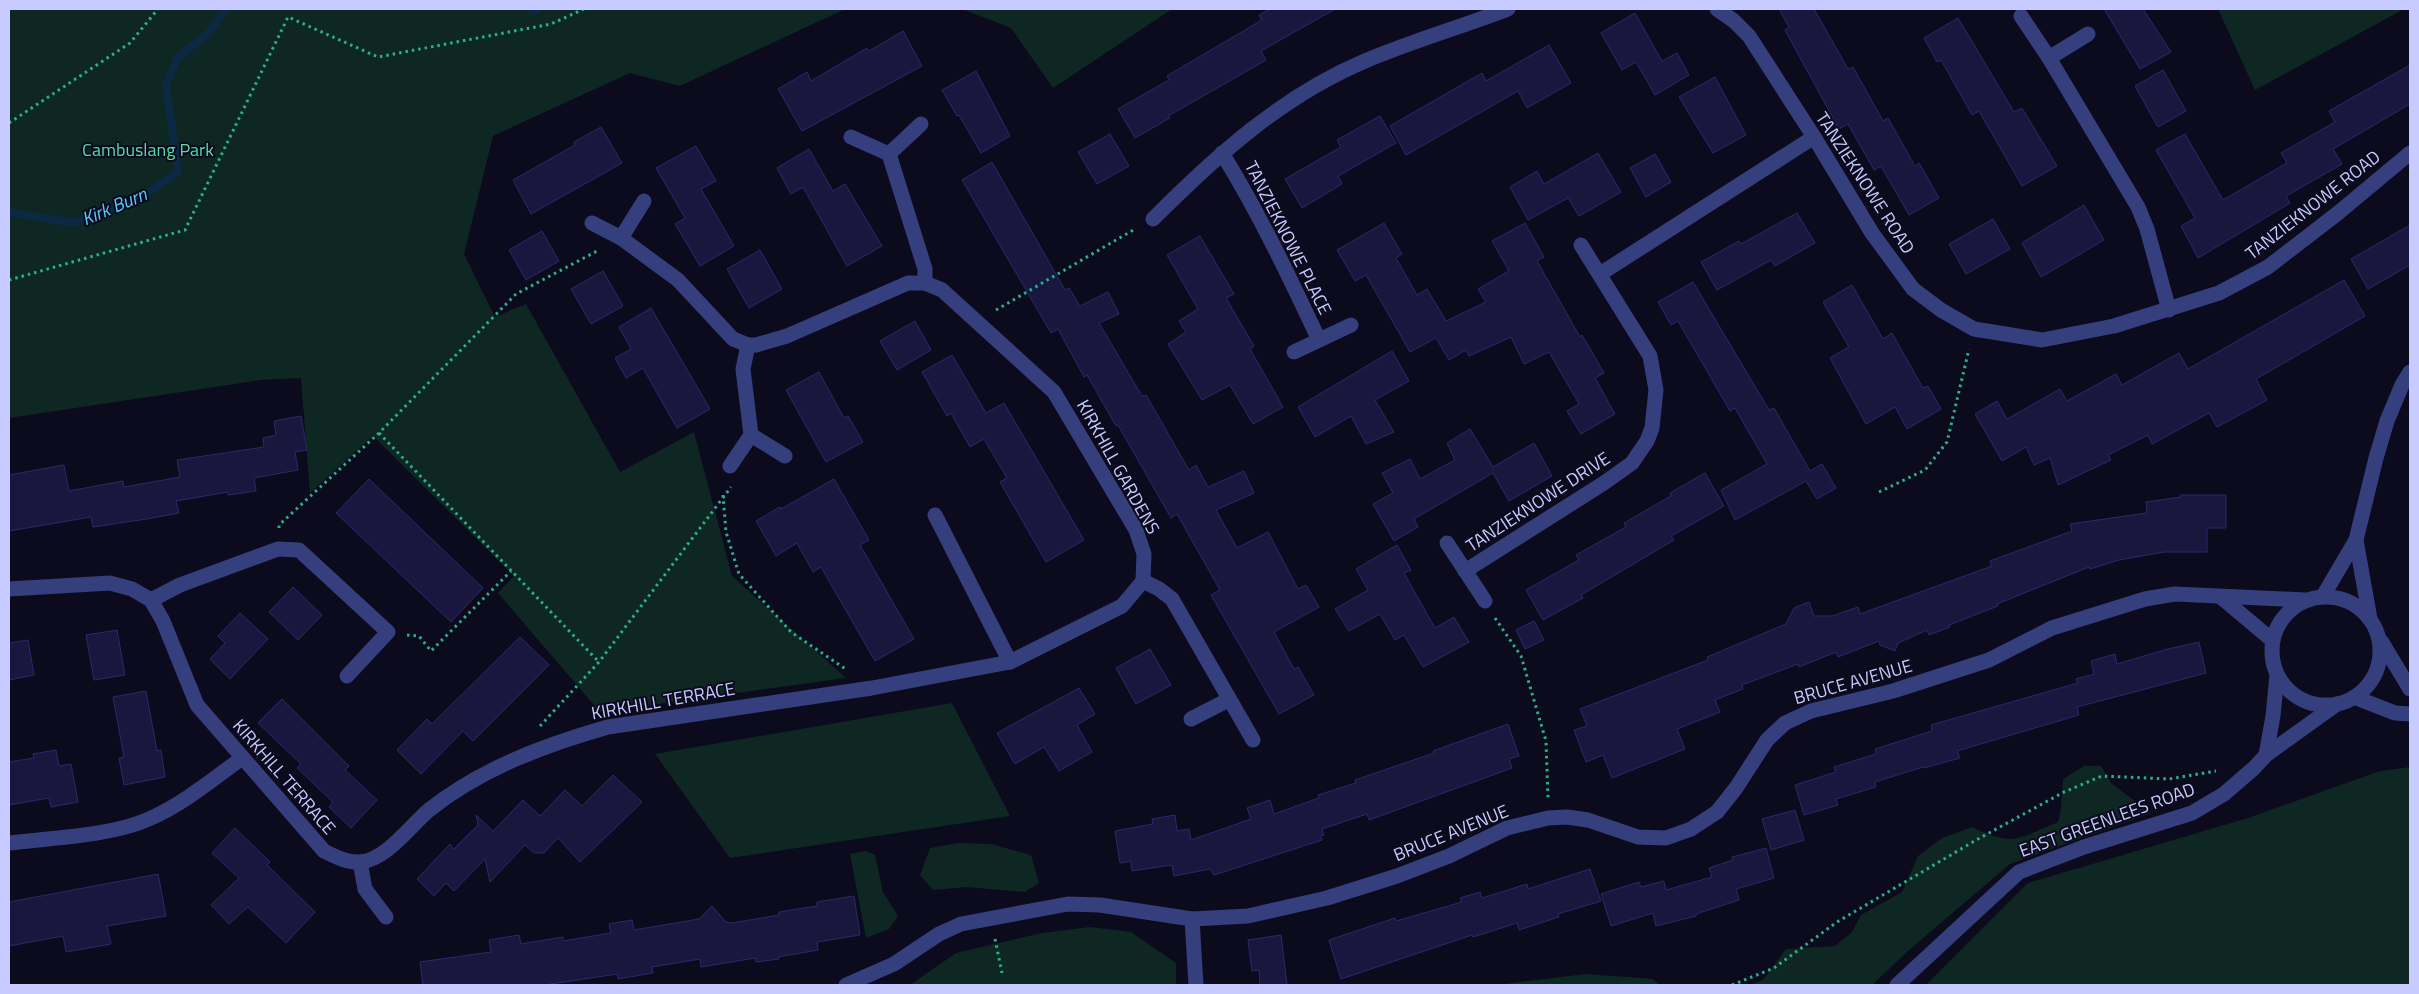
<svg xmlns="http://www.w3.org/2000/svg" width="2419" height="994" viewBox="0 0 2419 994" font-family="'Titillium Web',sans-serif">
<rect width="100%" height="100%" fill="#0b0b1d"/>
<!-- green -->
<g fill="#0e2722">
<path d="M 10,9 L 845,9 L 680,86 L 630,73 L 493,136 L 464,254 L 495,317 L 526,304 L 620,472 L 694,432 L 732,576 L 846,678 L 600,712 L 498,593 L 514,576 L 373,436 L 310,493 L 301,378 L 261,380 L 9,418 Z"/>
<path d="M 962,9 L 1172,9 L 1053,88 L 1011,28 Z"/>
<path d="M 2218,9 L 2404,9 L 2255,90 Z"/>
<path d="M 952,703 L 1010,816 L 730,858 L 655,754 Z"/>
<path d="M 2084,766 L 2101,766 L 2112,784 L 2151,813 L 2010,864 L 1908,951 L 1872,985 L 1750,985 L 1763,980 L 1786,949 L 1835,946 L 1852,932 L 1861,915 L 1902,892 L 1918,856 L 1942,838 L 1972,827 C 2014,847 2017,839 2058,822 L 2061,810 L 2063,779 Z"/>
<path d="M 2410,767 L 2410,985 L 1926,985 L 2028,883 L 2248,818 L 2380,771 Z"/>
<path d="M 958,843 L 991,844 L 1031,855 L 1039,883 L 1025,892 L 967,887 L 933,890 L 920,875 L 930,848 Z"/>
<path d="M 866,851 L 875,855 L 883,892 L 898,916 L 889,929 L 866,938 L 850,854 Z"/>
<path d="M 1090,927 L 1131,932 L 1176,963 L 1176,985 L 910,985 L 956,953 L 1042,933 Z"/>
<path d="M 1586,974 L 1653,979 L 1660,985 L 1495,985 Z"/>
</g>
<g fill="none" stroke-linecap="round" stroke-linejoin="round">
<!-- stream -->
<g stroke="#0b2942" stroke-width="8">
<path d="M 531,9 L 534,11 L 537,9"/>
<path d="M 9,212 L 73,223 L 142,197 L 178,172 L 166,84 L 179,56 L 209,33 L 225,9"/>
</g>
</g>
<!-- building -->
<g fill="#19173e" stroke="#2b296b">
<path d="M 1270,9 L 1335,9 L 1261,51 L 1266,60 L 1168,116 L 1170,118 L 1135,138 L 1118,109 L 1169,80 L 1167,76 L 1262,20 L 1259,15 Z"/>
<path d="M 1779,9 L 1814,9 L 1848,69 L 1853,67 L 1883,121 L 1888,118 L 1915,166 L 1919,163 L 1939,198 L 1909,215 L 1881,166 L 1874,170 L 1848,124 L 1839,129 L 1785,30 L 1789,27 Z"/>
<path d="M 2104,9 L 2143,9 L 2171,52 L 2140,69 Z"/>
<path d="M 1635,13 L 1662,61 L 1677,53 L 1689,75 L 1655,95 L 1636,62 L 1622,70 L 1601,33 Z"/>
<path d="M 1958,18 L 2014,112 L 2022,108 L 2057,166 L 2022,186 L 1979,111 L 1972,115 L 1941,60 L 1937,62 L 1924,38 Z"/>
<path d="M 903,31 L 922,66 L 802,131 L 778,89 L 807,72 L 811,81 L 867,48 L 869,51 Z"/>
<path d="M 1549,45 L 1571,83 L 1527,108 L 1518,91 L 1406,155 L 1390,126 L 1482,73 L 1486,81 Z"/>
<path d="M 2410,65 L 2410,104 L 2333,149 L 2342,164 L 2286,196 L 2290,203 L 2198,258 L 2181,226 L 2195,218 L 2156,150 L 2185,134 L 2223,200 L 2287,163 L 2281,153 L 2335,122 L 2329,111 Z"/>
<path d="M 2163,70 L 2186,111 L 2158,127 L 2135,86 Z"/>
<path d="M 976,71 L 1010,136 L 981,153 L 959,115 L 957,116 L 942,90 Z"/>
<path d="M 1715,77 L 1746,135 L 1713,153 L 1679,97 Z"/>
<path d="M 1380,116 L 1396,143 L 1338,176 L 1342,184 L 1302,208 L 1285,179 L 1341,147 L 1337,140 Z"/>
<path d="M 601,127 L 622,163 L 531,214 L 513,180 L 575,145 L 574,142 Z"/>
<path d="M 1110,134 L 1129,166 L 1097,184 L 1078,152 Z"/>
<path d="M 696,146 L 716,181 L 701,189 L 734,246 L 700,266 L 675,224 L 685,218 L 656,168 Z"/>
<path d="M 809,149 L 833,191 L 845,184 L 882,246 L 847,266 L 803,187 L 791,194 L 777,168 Z"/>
<path d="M 1598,153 L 1621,192 L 1579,216 L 1568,198 L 1528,220 L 1510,187 L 1537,171 L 1544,184 Z"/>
<path d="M 1655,154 L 1671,182 L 1646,197 L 1630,168 Z"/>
<path d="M 992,162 L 1065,290 L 1069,288 L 1080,306 L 1108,292 L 1119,314 L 1099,323 L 1142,396 L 1146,395 L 1189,470 L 1196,465 L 1208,487 L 1244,471 L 1254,493 L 1216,510 L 1237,548 L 1268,532 L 1298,589 L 1306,585 L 1319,607 L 1274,632 L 1294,669 L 1298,667 L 1314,695 L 1279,714 L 1211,595 L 1220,590 L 1177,514 L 1171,518 L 1118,425 L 1116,426 L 1087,375 L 1084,377 L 1058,329 L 1051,333 L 962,180 Z"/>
<path d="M 2084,205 L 2104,240 L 2041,277 L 2022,243 Z"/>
<path d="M 1797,213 L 1815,243 L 1775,266 L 1771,260 L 1717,290 L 1701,262 L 1739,241 L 1741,244 Z"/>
<path d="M 1993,219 L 2010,249 L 1966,274 L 1949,244 Z"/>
<path d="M 1384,223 L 1402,254 L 1396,258 L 1417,295 L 1427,289 L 1446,321 L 1486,302 L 1478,289 L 1509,271 L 1492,241 L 1525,223 L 1544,257 L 1537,261 L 1580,337 L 1582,335 L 1604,373 L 1595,378 L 1615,414 L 1581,434 L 1567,411 L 1579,404 L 1549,352 L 1524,364 L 1511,337 L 1469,356 L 1466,350 L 1449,360 L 1436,338 L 1410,352 L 1366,275 L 1355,281 L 1337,250 Z"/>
<path d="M 2410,225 L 2410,265 L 2368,289 L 2351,259 Z"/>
<path d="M 542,231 L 559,261 L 526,280 L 509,250 Z"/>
<path d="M 1200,236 L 1234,294 L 1226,298 L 1254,346 L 1250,349 L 1283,407 L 1253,424 L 1230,385 L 1202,400 L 1168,344 L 1186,332 L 1179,321 L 1198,309 L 1167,255 Z"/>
<path d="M 760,250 L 782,289 L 749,308 L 727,269 Z"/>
<path d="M 603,271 L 623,306 L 591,324 L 571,289 Z"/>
<path d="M 2344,280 L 2365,316 L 2256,379 L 2267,400 L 2217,427 L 2209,413 L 2152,444 L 2148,435 L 2108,455 L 2111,460 L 2058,485 L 2050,458 L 2034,465 L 2026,447 L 2002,461 L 1975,414 L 1997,401 L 2007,419 L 2060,389 L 2067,401 L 2116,374 L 2122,385 L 2179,353 L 2188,369 Z"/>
<path d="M 1693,282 L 1769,410 L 1774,408 L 1810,471 L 1822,464 L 1836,488 L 1817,499 L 1806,481 L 1735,520 L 1721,490 L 1767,464 L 1735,408 L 1730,411 L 1678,321 L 1671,325 L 1658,302 Z"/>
<path d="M 1852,285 L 1883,339 L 1892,333 L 1923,388 L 1928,386 L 1941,409 L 1907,429 L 1895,407 L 1866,424 L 1830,358 L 1849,347 L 1823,302 Z"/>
<path d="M 651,308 L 710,409 L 677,428 L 643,368 L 626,378 L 615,358 L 631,349 L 619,327 Z"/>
<path d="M 915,321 L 931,350 L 897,370 L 880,341 Z"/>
<path d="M 1392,351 L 1409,381 L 1375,400 L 1394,432 L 1366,444 L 1351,416 L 1315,437 L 1298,407 Z"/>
<path d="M 952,355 L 986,413 L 1004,403 L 1084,540 L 1046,562 L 1000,482 L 1007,478 L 984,439 L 970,447 L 951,413 L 947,416 L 922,372 Z"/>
<path d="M 819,372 L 844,418 L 848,416 L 863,442 L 826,462 L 786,390 Z"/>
<path d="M 301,416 L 307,450 L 295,452 L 298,470 L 254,478 L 256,491 L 228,495 L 228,492 L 176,501 L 179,513 L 147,519 L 93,527 L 91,517 L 9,531 L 9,475 L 64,465 L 69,491 L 123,481 L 124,487 L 180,477 L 177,460 L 264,447 L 263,438 L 276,435 L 274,421 Z"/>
<path d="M 1470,429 L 1493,467 L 1534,443 L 1552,476 L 1509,501 L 1493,473 L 1414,519 L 1418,527 L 1394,541 L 1373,504 L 1393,493 L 1382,473 L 1410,459 L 1420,479 L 1455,460 L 1447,443 Z"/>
<path d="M 1705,473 L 1724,506 L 1671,536 L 1674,540 L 1581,595 L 1583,598 L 1543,620 L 1526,590 L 1579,560 L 1576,555 L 1626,527 L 1624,523 L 1671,496 L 1670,493 Z"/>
<path d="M 369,479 L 483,588 L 451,622 L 336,513 Z"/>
<path d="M 834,479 L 869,540 L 860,545 L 914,639 L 875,661 L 821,567 L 813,572 L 797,543 L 776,556 L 756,521 L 780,507 L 781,509 Z"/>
<path d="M 2181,495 L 2226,495 L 2226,528 L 2207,528 L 2207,552 L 2164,552 L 2119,560 L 2090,569 L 2089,567 L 1997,604 L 1998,606 L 1949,625 L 1950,627 L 1929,635 L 1927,630 L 1898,643 L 1895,651 L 1880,645 L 1879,641 L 1838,657 L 1836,652 L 1799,667 L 1798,664 L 1742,685 L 1743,689 L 1715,700 L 1720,712 L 1677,729 L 1685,749 L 1612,778 L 1603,755 L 1586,762 L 1574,730 L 1587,726 L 1580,709 L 1708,660 L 1707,657 L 1786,624 L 1794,608 L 1809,602 L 1814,616 L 1832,616 L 1858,607 L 1860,614 L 1992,566 L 1990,561 L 2072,531 L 2070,524 L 2147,513 L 2146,502 L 2181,497 Z"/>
<path d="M 1397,545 L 1411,570 L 1404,573 L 1435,628 L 1454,617 L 1469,642 L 1423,667 L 1404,635 L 1395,640 L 1380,614 L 1349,631 L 1335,609 L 1368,590 L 1356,569 Z"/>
<path d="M 293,587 L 322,615 L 298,640 L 269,612 Z"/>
<path d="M 240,613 L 268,639 L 230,679 L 210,659 L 225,643 L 218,636 Z"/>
<path d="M 1534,621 L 1544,640 L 1525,649 L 1516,630 Z"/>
<path d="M 117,630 L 125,675 L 94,680 L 86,635 Z"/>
<path d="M 520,637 L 549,665 L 473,741 L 463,731 L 421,774 L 397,750 L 427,719 L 432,724 Z"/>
<path d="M 28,640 L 34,675 L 9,680 L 9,643 Z"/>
<path d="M 2199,642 L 2206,673 L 2077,707 L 2079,715 L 1957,751 L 1960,758 L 1924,768 L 1923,767 L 1875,782 L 1876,787 L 1836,799 L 1838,805 L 1804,815 L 1795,785 L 1836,772 L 1834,767 L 1876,754 L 1875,749 L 1932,731 L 1931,725 L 2078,683 L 2076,679 L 2094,674 L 2091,661 L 2115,654 L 2117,664 L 2164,650 Z"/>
<path d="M 1150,649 L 1171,685 L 1136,704 L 1116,668 Z"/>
<path d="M 1079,688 L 1095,714 L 1077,725 L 1092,752 L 1059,771 L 1044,747 L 1015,764 L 997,733 Z"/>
<path d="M 146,691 L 157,751 L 161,750 L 165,777 L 124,785 L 119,758 L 124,757 L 113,697 Z"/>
<path d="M 282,699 L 349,766 L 345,770 L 377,800 L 351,828 L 329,807 L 333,802 L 297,768 L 301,764 L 258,723 Z"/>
<path d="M 1508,724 L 1519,756 L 1509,759 L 1512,768 L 1369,820 L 1367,814 L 1322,829 L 1324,835 L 1320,836 L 1322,840 L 1214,875 L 1210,869 L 1174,876 L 1172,865 L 1132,871 L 1131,861 L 1120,863 L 1115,831 L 1153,824 L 1152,819 L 1175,815 L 1177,831 L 1189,829 L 1191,840 L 1251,819 L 1247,808 L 1270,800 L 1274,814 L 1319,798 L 1318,795 L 1356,783 L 1355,780 L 1434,753 L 1433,751 Z"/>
<path d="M 56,750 L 59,766 L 71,764 L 78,802 L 51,807 L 49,798 L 9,805 L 9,762 L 34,758 L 33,754 Z"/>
<path d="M 613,775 L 642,802 L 580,862 L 558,838 L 544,853 L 534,853 L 525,845 L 490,882 L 485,859 L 454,891 L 446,883 L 434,896 L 417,879 L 450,844 L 454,849 L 478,825 L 476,815 L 493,831 L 523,800 L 540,816 L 565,790 L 582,806 Z"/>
<path d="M 1795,810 L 1804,840 L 1771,850 L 1762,819 Z"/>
<path d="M 235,828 L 270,862 L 267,865 L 315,912 L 286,943 L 248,907 L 229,924 L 211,905 L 239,878 L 212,853 Z"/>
<path d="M 1766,848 L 1774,878 L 1736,889 L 1739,900 L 1696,914 L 1696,916 L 1656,926 L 1653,913 L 1611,926 L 1601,894 L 1639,882 L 1641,887 L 1664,881 L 1666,890 L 1712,877 L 1709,868 L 1733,860 L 1732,857 Z"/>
<path d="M 1590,869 L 1601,901 L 1558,914 L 1559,917 L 1519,930 L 1517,923 L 1473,937 L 1472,935 L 1341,979 L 1329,940 L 1395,918 L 1396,921 L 1462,902 L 1460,898 L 1480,892 L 1482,898 L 1527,884 L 1528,889 Z"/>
<path d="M 158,874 L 166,916 L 107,926 L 111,944 L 66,952 L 63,936 L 9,946 L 9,902 Z"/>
<path d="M 854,896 L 860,935 L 817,942 L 818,950 L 778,957 L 779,959 L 756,962 L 755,958 L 701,967 L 700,959 L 652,967 L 653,973 L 618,979 L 618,974 L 544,985 L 423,985 L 420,962 L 491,952 L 489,940 L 519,935 L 521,944 L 563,937 L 563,941 L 611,933 L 609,924 L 632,920 L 634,930 L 699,919 L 712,906 L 726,922 L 732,923 L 779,915 L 779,912 L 817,906 L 817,902 Z"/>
<path d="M 1281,935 L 1287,985 L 1260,985 L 1259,970 L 1252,971 L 1248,940 Z"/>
</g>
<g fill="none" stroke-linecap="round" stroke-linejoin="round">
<!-- path -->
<g stroke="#2baf91" stroke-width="3" stroke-dasharray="2.5 4" stroke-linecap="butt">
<path d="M 9,123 L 130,43 L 158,9"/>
<path d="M 9,280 L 185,230 L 288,17 L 378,57 L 551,24 L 584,9"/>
<path d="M 996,310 L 1135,229"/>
<path d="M 379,433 L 599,662"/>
<path d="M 1879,492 L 1925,470 L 1947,442 L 1969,349"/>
<path d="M 723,495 L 726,532 L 739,574 L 791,632 L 847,670"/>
<path d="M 279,528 L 279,525 L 379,433 L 516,294 L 599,250"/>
<path d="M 1495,618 L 1521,656 L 1546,741 L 1548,798"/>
<path d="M 407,635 L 419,636 L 431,651 L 511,571"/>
<path d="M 540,726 L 599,662 L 731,487"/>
<path d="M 995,939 L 1002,973"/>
<path d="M 1732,985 L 1774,968 L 1837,922 L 1978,839 L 2064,792 L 2102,776 L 2169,779 L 2216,771"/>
</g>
<!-- minor -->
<g stroke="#363f7d" stroke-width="15">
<path d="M 1717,9 L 1734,21 L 1749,36 L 1814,137 L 1872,233 L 1913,289 L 1941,310 L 1974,329 L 2042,340 L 2114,326 L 2219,293 L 2268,267 L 2338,213 L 2410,153"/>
<path d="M 2021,16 L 2049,58 L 2138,207 L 2147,229 L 2169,310"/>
<path d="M 2049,58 L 2088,34"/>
<path d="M 851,137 L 889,154 L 921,124"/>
<path d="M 1222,153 C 1259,213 1289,276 1319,340"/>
<path d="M 889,154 L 925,269 L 925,283"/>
<path d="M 1153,219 C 1216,156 1282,96 1365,61 C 1412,41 1461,27 1508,9"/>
<path d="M 592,223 L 621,238 L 678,280 L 733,339 L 748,345 L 756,345 L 787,336 L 908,283 L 925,283 L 942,290 L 1054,392 L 1136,530 L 1144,554 L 1143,581 L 1159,589 L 1172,599 L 1253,740"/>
<path d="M 621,238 L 644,201"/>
<path d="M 1600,274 L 1814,137"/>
<path d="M 748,345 L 743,369 L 751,435"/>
<path d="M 1294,352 L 1351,325"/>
<path d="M 730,466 L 751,435 L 785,456"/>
<path d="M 935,515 L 1010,662"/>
<path d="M 2356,540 L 2370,619"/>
<path d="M 1447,543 L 1485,601"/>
<path d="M 1465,571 L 1604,483 L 1632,463 L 1647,441 L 1652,428 L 1656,390 L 1650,356 L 1581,245"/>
<path d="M 9,589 L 110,583 L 132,589 L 151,600 L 163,621 L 197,705 L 324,851 C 334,856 347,863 360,862 C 386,860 410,826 429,810 C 482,768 545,745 608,727 L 872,688 L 1010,662 L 1122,606 L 1143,581"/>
<path d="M 2323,596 L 2356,540 L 2376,458 L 2387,421 L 2402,385 L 2410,372"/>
<circle cx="2326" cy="651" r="54"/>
<path d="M 2222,598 L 2272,640"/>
<path d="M 151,600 L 180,585 L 278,549 L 299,550 L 388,632 L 347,676"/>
<path d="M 2381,641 L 2410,689"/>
<path d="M 2354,697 L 2395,713 L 2410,714"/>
<path d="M 1191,719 L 1228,700"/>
<path d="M 2266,755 L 2273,716 L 2277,675"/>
<path d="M 9,843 C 51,838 111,836 149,819 C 183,804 212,780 242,758"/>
<path d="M 360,862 L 365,889 L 386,917"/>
<path d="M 1192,919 L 1196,985"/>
<path d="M 846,985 L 894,964 L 939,934 L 961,924 L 1068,904 L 1100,905 L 1192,919 L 1248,916 L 1327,898 L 1397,876 L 1449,856 L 1507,828 L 1548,818 L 1567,817 L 1588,820 L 1638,837 L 1666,838 L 1691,829 L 1717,812 L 1736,788 L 1767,740 L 1785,723 L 1811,711 L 1893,691 L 1989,660 L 2052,628 L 2145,599 L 2175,594 L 2305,600"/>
<path d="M 1897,985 L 2019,872 L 2084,847 L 2192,813 L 2224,794 L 2254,768 L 2266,755 L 2337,704"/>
</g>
</g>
<g text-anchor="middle" stroke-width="4" stroke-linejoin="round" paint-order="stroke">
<!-- park labels -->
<g font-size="18" fill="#54dfa5" stroke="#0b0b1d">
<text x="148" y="156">Cambuslang Park</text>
</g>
<!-- street labels -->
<g font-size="18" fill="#c8cbff" stroke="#0b0b1d">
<text transform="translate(1865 183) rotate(57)" y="6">TANZIEKNOWE ROAD</text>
<text transform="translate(2313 205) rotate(-38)" y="6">TANZIEKNOWE ROAD</text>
<text transform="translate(1288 238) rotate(63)" y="6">TANZIEKNOWE PLACE</text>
<text transform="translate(1118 467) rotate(61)" y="6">KIRKHILL GARDENS</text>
<text transform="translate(1538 502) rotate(-33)" y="6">TANZIEKNOWE DRIVE</text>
<text transform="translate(1853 682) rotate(-16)" y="6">BRUCE AVENUE</text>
<text transform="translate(663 701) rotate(-10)" y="6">KIRKHILL TERRACE</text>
<text transform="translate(284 777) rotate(49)" y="6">KIRKHILL TERRACE</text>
<text transform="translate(2107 820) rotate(-20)" y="6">EAST GREENLEES ROAD</text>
<text transform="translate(1451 833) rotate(-22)" y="6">BRUCE AVENUE</text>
</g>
<!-- water labels -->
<g font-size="19" font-style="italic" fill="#56cdff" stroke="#0b0b1d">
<text transform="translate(114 206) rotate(-23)" y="7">Kirk Burn</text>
</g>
</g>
<!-- border -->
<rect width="2419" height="994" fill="none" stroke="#c8cbff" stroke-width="20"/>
</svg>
